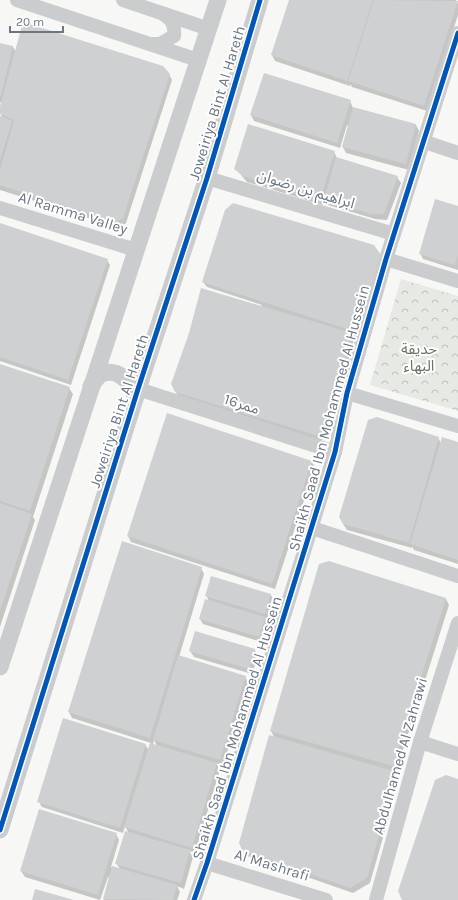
<svg xmlns="http://www.w3.org/2000/svg" width="458" height="900" viewBox="0 0 458 900" font-family="Karla,'Noto Sans Arabic',sans-serif">
<defs>
<pattern id="park-crowns" width="20" height="18" patternUnits="userSpaceOnUse"><rect width="20" height="18" fill="#e6e9e4"/><path d="M2 6a3 3 0 1 1 6 0M12 15a3 3 0 1 1 6 0" fill="none" stroke="#bec1be"/></pattern>
</defs>
<rect width="100%" height="100%" fill="#f7f7f6"/>
<!-- park -->
<path fill="url(#park-crowns)" d="M 401,279 L 458,296 L 458,411 L 370,385 Z"/>
<!-- shadow -->
<g fill="#0003" fill-rule="evenodd">
<path d="M 290,0 L 456,0 L 458,4 L 458,15 L 427,111 L 352,87 L 350,84 L 350,86 L 275,61 L 272,55 Z"/>
<path d="M 0,44 L 13,47 L 16,52 L 169,74 L 172,80 L 126,223 L 120,228 L 0,190 L 0,117 L 2,118 L 0,110 L 2,103 L 0,102 Z"/>
<path d="M 350,101 L 353,108 L 416,125 L 419,131 L 409,170 L 346,153 L 343,147 L 349,126 L 347,125 L 340,148 L 254,121 L 251,115 Z"/>
<path d="M 334,152 L 337,158 L 397,177 L 401,183 L 387,220 L 375,219 L 328,205 L 325,199 L 323,205 L 247,182 L 236,169 Z"/>
<path d="M 458,207 L 458,270 L 423,259 L 420,253 Z"/>
<path d="M 0,224 L 107,260 L 110,265 L 71,385 L 0,361 Z"/>
<path d="M 380,255 L 359,337 L 352,335 L 354,339 L 329,437 L 319,441 L 179,397 L 175,391 L 262,305 L 207,287 L 203,282 Z"/>
<path d="M 0,365 L 69,388 L 73,394 L 33,517 L 35,520 L 0,627 Z"/>
<path d="M 438,438 L 441,443 L 458,443 L 458,564 L 414,550 L 412,546 L 412,548 L 347,530 L 343,524 Z"/>
<path d="M 311,461 L 315,467 L 275,589 L 131,542 L 128,536 Z"/>
<path d="M 329,562 L 446,599 L 449,605 L 396,772 L 400,778 L 370,883 L 353,893 L 247,856 L 240,843 L 274,737 L 271,731 Z"/>
<path d="M 201,568 L 204,574 L 179,657 L 245,677 L 248,682 L 223,766 L 216,763 L 220,770 L 195,853 L 189,851 L 193,857 L 184,889 L 177,886 L 180,892 L 177,900 L 104,900 L 110,878 L 108,877 L 100,900 L 25,877 L 21,871 L 116,834 L 119,840 L 111,867 L 120,869 L 117,864 L 129,834 L 125,826 L 123,833 L 42,807 L 39,802 L 145,744 L 149,751 L 151,743 L 72,718 L 69,712 ZM 154,740 L 157,746 L 153,745 Z"/>
<path d="M 270,594 L 274,600 L 268,619 L 265,618 L 268,623 L 262,642 L 203,624 L 200,619 L 209,601 L 206,595 Z"/>
<path d="M 255,650 L 258,656 L 252,674 L 194,657 L 190,651 Z"/>
</g>
<!-- building -->
<g fill="#cfd0d1">
<path d="M 289,0 L 373,0 L 347,81 L 271,55 Z"/>
<path d="M 374,0 L 458,1 L 424,106 L 348,81 Z"/>
<path d="M 23,22 L 163,66 L 170,74 L 123,218 L 116,222 L 0,185 L 0,170 L 14,120 L 0,114 L 0,106 Z"/>
<path d="M 0,43 L 13,46 L 1,96 L 0,96 Z"/>
<path d="M 264,73 L 351,100 L 337,143 L 250,115 Z"/>
<path d="M 353,107 L 416,124 L 406,164 L 342,147 Z"/>
<path d="M 0,116 L 12,121 L 0,160 Z"/>
<path d="M 248,124 L 335,151 L 320,200 L 243,176 L 234,169 Z"/>
<path d="M 336,157 L 398,176 L 384,214 L 371,214 L 324,200 Z"/>
<path d="M 435,199 L 458,206 L 458,255 L 455,265 L 419,254 Z"/>
<path d="M 233,203 L 374,245 L 381,255 L 356,332 L 202,282 L 225,210 Z"/>
<path d="M 0,223 L 108,259 L 68,380 L 0,357 Z"/>
<path d="M 201,288 L 352,333 L 326,431 L 315,435 L 175,392 L 171,384 L 189,333 Z"/>
<path d="M 0,364 L 70,387 L 30,511 L 0,501 Z"/>
<path d="M 167,413 L 312,461 L 272,584 L 127,536 Z"/>
<path d="M 377,417 L 439,437 L 409,543 L 343,524 L 339,517 L 368,420 Z"/>
<path d="M 442,437 L 458,442 L 458,560 L 410,544 Z"/>
<path d="M 0,503 L 32,514 L 0,611 Z"/>
<path d="M 122,541 L 202,567 L 150,738 L 68,712 Z"/>
<path d="M 329,561 L 446,598 L 393,766 L 270,731 L 319,564 Z"/>
<path d="M 211,576 L 271,594 L 265,614 L 205,596 Z"/>
<path d="M 205,599 L 265,617 L 259,637 L 199,619 Z"/>
<path d="M 195,631 L 255,649 L 249,669 L 189,651 Z"/>
<path d="M 178,655 L 246,676 L 220,760 L 153,740 Z"/>
<path d="M 63,718 L 146,744 L 120,828 L 37,802 Z"/>
<path d="M 269,735 L 397,772 L 367,878 L 350,888 L 242,850 L 239,843 Z"/>
<path d="M 150,743 L 217,763 L 192,848 L 124,827 Z"/>
<path d="M 446,775 L 458,779 L 458,900 L 402,900 L 398,891 L 435,780 Z"/>
<path d="M 39,809 L 117,833 L 98,895 L 20,871 Z"/>
<path d="M 125,831 L 190,850 L 181,883 L 115,864 Z"/>
<path d="M 112,866 L 177,885 L 173,900 L 103,899 Z"/>
<path d="M 35,889 L 74,900 L 32,900 Z"/>
</g>
<g fill="none" stroke-linecap="round" stroke-linejoin="round">
<!-- minor -->
<g stroke="#cbcccd" stroke-width="14">
<path d="M 17,0 L 198,60"/>
<path d="M 123,0 L 209,29"/>
<path d="M 150,44 L 160,44 L 174,36 C 175,24 172,20 163,14"/>
<path d="M 422,141 L 458,153"/>
<path d="M 207,178 L 394,234"/>
<path d="M 0,208 L 136,250"/>
<path d="M 386,259 L 458,281"/>
<path d="M 138,389 L 335,452"/>
<path d="M 347,393 L 458,426"/>
<path d="M 312,528 L 458,576"/>
<path d="M 420,742 L 458,754"/>
<path d="M 207,863 L 326,900"/>
<path d="M 194,900 L 207,863 L 335,452 L 347,393 L 386,259 L 458,33"/>
<path d="M 376,900 L 420,742 L 458,623"/>
</g>
<!-- tertiary -->
<g stroke="#cbcccd" stroke-width="17">
<path d="M 91,386 C 95,381 97,376 102,374 C 118,367 134,384 135,399"/>
<path d="M 0,667 L 218,0"/>
<path d="M 0,830 L 138,389 L 207,178 L 260,0"/>
</g>
<!-- cycleway casing -->
<g stroke="#fff" stroke-width="8">
<g id="cycleway">
<path d="M 0,830 L 138,389 L 207,178 L 260,0"/>
<path d="M 194,900 L 207,863 L 335,452 L 347,393 L 386,259 L 458,33"/>
</g>
</g>
<!-- cycleway -->
<use href="#cycleway" stroke="#0057b8" stroke-width="5"/>
</g>
<g text-anchor="middle" stroke-width="4" stroke-linejoin="round" paint-order="stroke">
<!-- street labels -->
<g font-size="15" fill="#697684" stroke="#fff">
<text transform="translate(217 103) rotate(-73)" y="5">Joweiriya Bint Al Hareth</text>
<text transform="translate(306 189) rotate(17)" y="5">ابراهيم بن رضوان</text>
<text transform="translate(73 213) rotate(17)" y="5">Al Ramma Valley</text>
<text transform="translate(242 404) rotate(18)" y="5">ممر16</text>
<text transform="translate(119 411) rotate(-72)" y="5">Joweiriya Bint Al Hareth</text>
<text transform="translate(329 418) rotate(-75)" y="5">Shaikh Saad Ibn Mohammed Al Hussein</text>
<text transform="translate(237 728) rotate(-73)" y="5">Shaikh Saad Ibn Mohammed Al Hussein</text>
<text transform="translate(400 756) rotate(-74)" y="5">Abdulhamed Al Zahrawi</text>
<text transform="translate(272 865) rotate(17)" y="5">Al Mashrafi</text>
</g>
<!-- park labels -->
<g font-size="15" fill="#657763" stroke="#fff">
<text x="419" y="354">حديقة<tspan x="419" dy="17">البهاء</tspan></text>
</g>
</g>
<!-- scale -->
<path d="M10 26v6h53v-6" fill="none" stroke="#697684" stroke-width="2"/>
<text x="16" y="26" font-size="12" fill="#697684" stroke="#ffffff" stroke-width="3" paint-order="stroke">20 m</text>
</svg>
